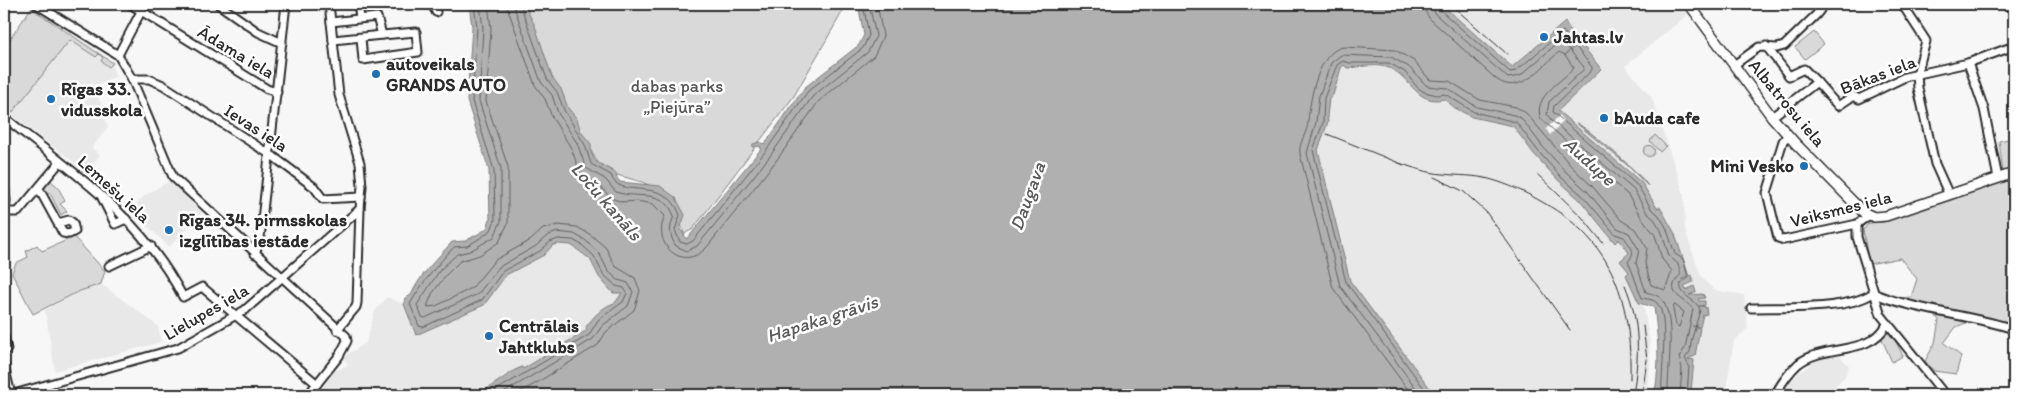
<svg xmlns="http://www.w3.org/2000/svg" width="2018" height="399" viewBox="0 0 2018 399" font-family="Itim,sans-serif">
<rect width="100%" height="100%" fill="#f7f7f7"/>
<filter id="ink" filterUnits="userSpaceOnUse"><feTurbulence type="fractalNoise" baseFrequency=".02" numOctaves="2"/><feDisplacementMap in="SourceGraphic" scale="10" xChannelSelector="R" yChannelSelector="G"/><feConvolveMatrix kernelMatrix="1 2 1 2 8 2 1 2 1" color-interpolation-filters="sRGB"/></filter>
<g filter="url(#ink)">
<!-- built -->
<g fill="#e8e8e8">
<path d="M 360,4 L 381,4 L 382,12 L 361,14 Z"/>
<path d="M 1441,4 L 1688,4 L 1691,12 L 1625,66 L 1652,98 L 1684,194 L 1685,230 L 1701,276 L 1714,290 L 1744,295 L 1748,328 L 1734,341 L 1725,395 L 1695,395 L 1691,393 L 1694,360 L 1688,361 L 1688,359 L 1696,348 L 1700,328 L 1692,327 L 1703,320 L 1706,307 L 1700,307 L 1698,301 L 1703,294 L 1689,297 L 1695,287 L 1686,290 L 1684,286 L 1693,282 L 1692,275 L 1680,280 L 1689,276 L 1670,223 L 1660,207 L 1657,208 L 1642,183 L 1557,110 L 1601,70 L 1583,49 L 1585,47 L 1580,42 L 1564,56 L 1579,40 L 1573,42 L 1572,40 L 1575,37 L 1564,22 L 1512,67 Z"/>
<path d="M 31,9 L 114,63 L 112,67 L 116,76 L 94,88 L 108,118 L 105,120 L 108,127 L 92,148 L 100,155 L 87,172 L 4,109 L 4,46 Z"/>
<path d="M 1344,65 L 1347,68 L 1388,67 L 1402,76 L 1414,91 L 1421,96 L 1437,100 L 1444,99 L 1455,108 L 1513,126 L 1534,154 L 1558,180 L 1580,200 L 1615,243 L 1619,239 L 1629,253 L 1629,273 L 1639,303 L 1643,303 L 1650,343 L 1650,367 L 1646,395 L 1435,395 L 1350,281 L 1318,150 L 1328,122 L 1327,116 L 1329,99 L 1333,95 L 1341,68 Z"/>
<path d="M 169,181 L 202,213 L 169,247 L 131,210 L 144,196 Z"/>
<path d="M 566,243 L 571,245 L 590,259 L 599,277 L 613,293 L 622,293 L 615,303 L 609,305 L 590,321 L 586,327 L 587,330 L 523,370 L 505,376 L 478,395 L 316,395 L 335,371 L 348,365 L 343,357 L 366,343 L 375,311 L 387,297 L 404,304 L 416,334 L 484,305 L 506,275 L 543,255 L 553,245 Z"/>
<path d="M 101,284 L 158,326 L 161,342 L 55,371 L 45,310 L 80,291 Z"/>
<path d="M 1837,353 L 1849,366 L 1845,376 L 1827,395 L 1780,395 L 1784,384 L 1819,358 Z"/>
</g>
<!-- green -->
<g fill="#d9d9d9" stroke="#828282">
<path d="M 522,4 L 847,4 L 794,96 L 693,229 L 684,234 L 672,195 L 642,182 L 603,171 L 547,78 Z"/>
<path d="M 31,8 L 113,63 L 109,67 L 101,61 L 103,58 L 99,54 L 96,57 L 70,40 L 12,113 L 4,108 L 4,48 Z"/>
<path d="M 1814,32 L 1824,44 L 1805,59 L 1795,47 Z"/>
<path d="M 1655,135 L 1666,146 L 1660,152 L 1650,141 Z"/>
<path d="M 2014,138 L 2014,326 L 2001,322 L 1986,326 L 1968,322 L 1956,327 L 1944,343 L 1961,356 L 1956,374 L 1934,371 L 1925,361 L 1935,343 L 1939,320 L 1929,309 L 1902,302 L 1899,298 L 1911,297 L 1917,279 L 1900,258 L 1869,264 L 1863,230 L 1869,223 L 1884,222 L 2004,181 L 1999,141 Z"/>
<circle cx="1649" cy="151" r="5.5"/>
<path d="M 50,180 L 58,187 L 65,201 L 60,204 L 67,211 L 61,215 L 50,193 L 44,192 L 44,187 Z"/>
<path d="M 74,237 L 105,271 L 101,284 L 80,291 L 33,314 L 12,273 L 16,263 L 28,257 L 26,251 L 37,245 L 42,251 Z"/>
<path d="M 1891,332 L 1903,356 L 1892,362 L 1881,337 Z"/>
</g>
<!-- water -->
<g fill="#b0b0b0" stroke="#7b7b7b">
<path d="M 469,4 L 524,4 L 535,26 L 552,77 L 561,89 L 568,108 L 577,119 L 581,132 L 591,144 L 591,152 L 595,161 L 616,173 L 617,178 L 620,182 L 660,186 L 676,198 L 685,215 L 680,229 L 687,239 L 761,149 L 760,146 L 752,147 L 753,144 L 759,142 L 765,144 L 804,88 L 859,45 L 864,35 L 858,4 L 1441,4 L 1512,67 L 1565,22 L 1575,37 L 1573,42 L 1576,39 L 1579,40 L 1564,56 L 1580,42 L 1601,69 L 1558,111 L 1642,183 L 1657,208 L 1660,207 L 1674,232 L 1689,276 L 1681,280 L 1692,275 L 1693,282 L 1684,286 L 1686,290 L 1694,286 L 1696,292 L 1689,295 L 1703,294 L 1705,298 L 1698,299 L 1699,301 L 1705,301 L 1705,305 L 1699,306 L 1706,307 L 1707,314 L 1703,315 L 1700,327 L 1692,326 L 1700,328 L 1695,356 L 1688,359 L 1694,360 L 1691,392 L 1695,395 L 1657,395 L 1655,392 C 1660,363 1658,336 1654,307 L 1639,303 L 1626,275 L 1629,272 L 1620,261 L 1629,253 L 1619,239 L 1615,243 L 1580,200 L 1558,180 L 1534,154 L 1513,126 L 1472,117 L 1455,108 L 1444,99 C 1414,106 1410,73 1386,67 C 1373,64 1360,67 1347,68 L 1344,65 L 1341,68 L 1333,95 L 1329,99 L 1327,116 L 1328,122 L 1318,150 L 1350,281 L 1435,395 L 478,395 L 515,370 L 522,367 L 523,369 L 587,330 L 586,327 C 592,318 604,305 615,303 L 622,293 L 613,293 L 599,277 L 590,259 L 571,245 L 559,244 L 553,245 L 544,255 L 506,275 L 484,305 L 416,335 L 404,304 L 406,298 L 411,295 C 421,273 437,259 452,242 L 465,241 L 480,233 L 487,228 L 490,219 L 489,170 L 467,101 L 472,27 Z"/>
<path d="M 1576,123 C 1587,127 1643,176 1648,186 L 1626,164 Z"/>
</g>
<!-- pier -->
<path fill="#f7f7f7" d="M 1560,115 L 1564,121 L 1550,135 L 1546,129 Z"/>
<g fill="none" stroke-linecap="round" stroke-linejoin="round">
<!-- shore -->
<g stroke="#606060" stroke-width="1">
<path d="M 474,4 L 477,28 L 472,101 L 494,170 L 495,220 L 491,230 L 482,237 L 467,246 L 454,247 C 437,265 422,283 410,304 L 419,326 L 423,327 L 482,300 L 503,271 L 540,251 L 550,242 L 558,239 L 573,240 L 582,245 L 594,256 L 603,274 L 616,286 L 624,288 L 627,293 L 623,302 L 598,320 L 589,335 L 488,395"/>
<path d="M 480,4 L 483,28 L 479,101 L 501,168 L 501,221 L 494,237 L 470,251 L 457,254 L 440,270 L 417,305 L 422,317 L 425,318 L 478,294 L 499,267 L 536,246 L 547,236 L 557,232 L 574,234 L 585,240 L 599,253 L 608,271 L 618,280 L 628,283 L 633,292 L 628,306 L 602,326 L 593,339 L 500,395"/>
<path d="M 488,4 L 491,29 L 486,101 L 508,167 L 508,223 L 499,242 L 480,255 L 460,261 L 445,276 L 432,294 L 427,307 L 436,306 L 472,288 L 495,260 L 531,240 L 543,229 L 558,225 L 577,227 L 591,235 L 606,248 L 615,266 L 635,278 L 640,291 L 634,310 L 606,332 L 598,345 L 533,385 L 513,395"/>
<path d="M 506,4 L 535,85 L 545,99 L 552,117 L 571,148 L 580,172 L 599,185 L 611,198 L 622,202 L 637,201 L 653,204 L 665,216 C 651,243 682,274 707,247 L 776,161 L 819,101 L 874,56 L 883,36 L 877,4"/>
<path d="M 513,4 L 541,82 L 552,95 L 558,113 L 577,143 L 586,168 L 605,179 L 616,192 C 637,200 664,187 674,216 C 669,228 669,235 676,246 L 687,251 L 697,246 L 725,212 L 770,156 L 813,96 L 868,52 L 876,36 L 869,4"/>
<path d="M 520,4 L 547,79 L 557,92 L 564,110 L 585,145 L 591,164 L 611,175 C 619,202 665,173 680,215 L 675,230 L 680,242 L 687,244 L 693,241 L 765,152 L 808,91 L 863,48 L 869,35 L 863,4"/>
<path d="M 1432,4 L 1435,14 L 1508,78 L 1520,76 L 1561,40 L 1584,67 L 1583,70 L 1549,102 L 1547,114 L 1551,120 L 1634,190 L 1647,213 L 1654,219 L 1661,230 L 1669,256 L 1678,264 L 1681,274 C 1662,294 1684,297 1693,309 L 1685,348 L 1679,357 L 1682,368 L 1680,395"/>
<path d="M 1438,4 L 1440,10 L 1510,72 L 1516,71 L 1563,31 L 1592,67 L 1592,70 L 1554,106 L 1553,112 L 1638,186 L 1652,210 L 1658,214 L 1666,227 L 1675,254 L 1683,259 L 1688,278 L 1681,283 C 1678,296 1696,298 1700,310 L 1691,342 L 1690,352 L 1685,358 L 1689,366 L 1687,395"/>
<path d="M 1675,305 L 1684,312 L 1679,327 L 1676,325 L 1673,309 Z"/>
<path d="M 1412,395 L 1333,288 L 1300,154 C 1298,142 1308,133 1308,121 C 1310,100 1318,50 1344,47 L 1395,50 L 1414,61 L 1430,80 L 1449,81 L 1480,100 L 1516,107 L 1526,113 L 1572,167 L 1593,187 L 1621,220 L 1635,229 L 1647,248 L 1645,263 L 1651,285 L 1665,290 L 1672,271 L 1662,259 L 1655,235 L 1641,217 L 1628,195 L 1541,119 C 1532,97 1561,82 1574,68 L 1565,55 L 1559,52 C 1541,67 1520,97 1496,79 L 1430,19 L 1426,13 L 1424,4"/>
<path d="M 1421,395 L 1340,286 L 1307,153 L 1316,122 L 1319,96 L 1331,63 L 1341,55 L 1391,57 L 1409,67 L 1427,86 L 1447,88 L 1477,107 L 1514,115 L 1521,118 L 1543,147 L 1566,172 L 1588,192 L 1617,228 L 1629,233 L 1639,250 L 1636,263 L 1646,292 C 1652,294 1659,295 1663,301 C 1676,321 1667,372 1668,395"/>
<path d="M 1429,395 L 1346,282 L 1313,150 L 1323,123 L 1324,98 L 1337,65 L 1343,61 L 1350,63 L 1389,63 L 1405,72 L 1417,87 L 1424,92 L 1437,95 L 1445,94 L 1474,112 L 1516,122 L 1538,151 L 1561,177 L 1583,196 L 1615,234 L 1624,237 C 1631,248 1637,250 1628,262 C 1634,273 1636,285 1642,298 C 1647,299 1653,299 1657,303 C 1670,316 1660,377 1662,395"/>
</g>
<!-- minor casing -->
<g stroke="#2b2b2b" stroke-width="11">
<g id="minor">
<path d="M 36,4 L 118,55 L 132,79 L 173,177 L 346,336 L 347,341 L 339,356 L 308,395"/>
<path d="M 130,4 L 267,89 L 277,92"/>
<path d="M 218,4 L 258,32 L 282,43"/>
<path d="M 358,4 L 360,18"/>
<path d="M 432,4 L 436,12"/>
<path d="M 1902,4 L 1926,41 L 1917,74 L 1918,88 L 1935,164 L 1949,195"/>
<path d="M 331,22 L 377,17 L 382,35 L 416,32 L 418,52 L 363,60 L 361,38"/>
<path d="M 333,40 L 382,35"/>
<path d="M 1766,46 L 1789,76 L 1804,69 L 1817,82"/>
<path d="M 118,55 L 145,4"/>
<path d="M 1968,63 L 1984,109 L 1998,178"/>
<path d="M 1734,65 L 1759,47 L 1777,48 L 1784,46 L 1816,15 L 1820,10 L 1820,4"/>
<path d="M 132,79 L 149,79 L 163,85 L 274,157 L 314,187 L 323,199 L 361,197"/>
<path d="M 4,117 C 72,172 141,216 183,297 L 202,287 L 317,384"/>
<path d="M 1772,117 L 1817,82 L 1838,106 L 1853,96 L 1859,99 L 1905,77 L 1968,63 L 2014,46"/>
<path d="M 1788,135 L 1783,141 L 1767,193 L 1778,238 L 1784,240 L 1857,224 L 1869,215"/>
<path d="M 4,181 L 6,201 L 4,212 L 18,212 L 60,162"/>
<path d="M 39,189 L 63,233 L 69,234 L 75,231 L 73,223 L 69,220 L 58,223"/>
<path d="M 102,198 L 115,224 L 126,219"/>
<path d="M 1857,224 L 1857,237 L 1881,315 L 1945,395"/>
<path d="M 255,254 L 260,238 L 286,4"/>
<path d="M 109,266 L 151,246"/>
<path d="M 1751,308 C 1783,307 1847,311 1873,293 C 1919,312 1968,314 2014,329"/>
<path d="M 337,330 L 356,307 L 357,303 L 360,209"/>
<path d="M 4,337 L 7,349 L 4,352"/>
<path d="M 4,365 L 11,395"/>
<path d="M 10,395 L 178,348 L 245,310 L 360,209 L 362,186 L 360,163 L 339,95 L 329,4"/>
<path d="M 1775,395 C 1781,384 1788,373 1798,364 C 1824,343 1870,357 1887,324"/>
</g>
</g>
<!-- major casing -->
<g stroke="#2b2b2b" stroke-width="12">
<path id="major" d="M 1689,4 L 1772,117 L 1796,144 L 1863,212 L 1874,217 L 1886,216 L 2014,173"/>
</g>
<!-- minor -->
<use href="#minor" stroke="#fff" stroke-width="7"/>
<!-- major -->
<use href="#major" stroke="#fff" stroke-width="9"/>
<!-- rail -->
<g stroke="#2b2b2b" stroke-width="1">
<path d="M 1450,4 L 1507,54"/>
<path d="M 1327,134 L 1404,165"/>
<path d="M 1399,163 C 1414,168 1428,173 1443,174 C 1459,176 1474,175 1489,179 C 1508,184 1527,193 1544,203 C 1614,242 1632,303 1630,379"/>
<path d="M 1538,175 L 1582,217 L 1603,243"/>
<path d="M 1434,177 L 1463,191 L 1486,212 L 1570,330"/>
<path d="M 1625,285 C 1641,323 1639,356 1633,395"/>
<path d="M 1642,395 L 1647,360 L 1643,326"/>
</g>
</g>
</g>
<!-- markers -->
<g fill="#1f6fb2" stroke="#fff" stroke-width="2">
<circle cx="1544" cy="37" r="5"/>
<circle cx="376" cy="74" r="5"/>
<circle cx="51" cy="99" r="5"/>
<circle cx="1604" cy="118" r="5"/>
<circle cx="1804" cy="166" r="5"/>
<circle cx="169" cy="230" r="5"/>
<circle cx="489" cy="336" r="5"/>
</g>
<g text-anchor="middle" stroke-width="5" stroke-linejoin="round" paint-order="stroke">
<!-- poi labels -->
<g font-size="18" font-weight="bold" fill="#2b2b2b" stroke="#fff" text-anchor="start">
<text x="1554" y="43">Jahtas.lv</text>
<text x="386" y="70">autoveikals<tspan x="386" dy="21">GRANDS AUTO</tspan></text>
<text x="61" y="95">Rīgas 33.<tspan x="61" dy="21">vidusskola</tspan></text>
<text x="1614" y="124">bAuda cafe</text>
<text x="1794" y="172" text-anchor="end">Mini Vesko</text>
<text x="179" y="226">Rīgas 34. pirmsskolas<tspan x="179" dy="21">izglītības iestāde</tspan></text>
<text x="499" y="332">Centrālais<tspan x="499" dy="21">Jahtklubs</tspan></text>
</g>
<!-- street labels -->
<g font-size="18" fill="#2b2b2b" stroke="#fff">
<text transform="translate(236 52) rotate(31)" y="6">Ādama iela</text>
<text transform="translate(1878 75) rotate(-21)" y="6">Bākas iela</text>
<text transform="translate(1787 103) rotate(50)" y="6">Albatrosu iela</text>
<text transform="translate(256 128) rotate(33)" y="6">Ievas iela</text>
<text transform="translate(114 189) rotate(42)" y="6">Lemešu iela</text>
<text transform="translate(1841 209) rotate(-14)" y="6">Veiksmes iela</text>
<text transform="translate(206 312) rotate(-30)" y="6">Lielupes iela</text>
</g>
<!-- park labels -->
<g font-size="18" fill="#565656" stroke="#fff">
<text x="677" y="92">dabas parks<tspan x="677" dy="21">„Piejūra”</tspan></text>
</g>
<!-- water labels -->
<g font-size="19" font-style="italic" fill="#5a5a5a" stroke="#fff">
<text transform="translate(1590 161) rotate(42)" y="7">Audupe</text>
<text transform="translate(1027 196) rotate(-70)" y="7">Daugava</text>
<text transform="translate(607 201) rotate(49)" y="7">Loču kanāls</text>
<text transform="translate(822 318) rotate(-18)" y="7">Hapaka grāvis</text>
</g>
</g>
<!-- margin -->
<rect width="2018" height="399" fill="none" stroke="#fff" stroke-width="20"/>
<rect x="10" y="10" width="1998" height="379" fill="none" stroke="#2b2b2b" stroke-width="2" filter="url(#ink)"/>
</svg>
